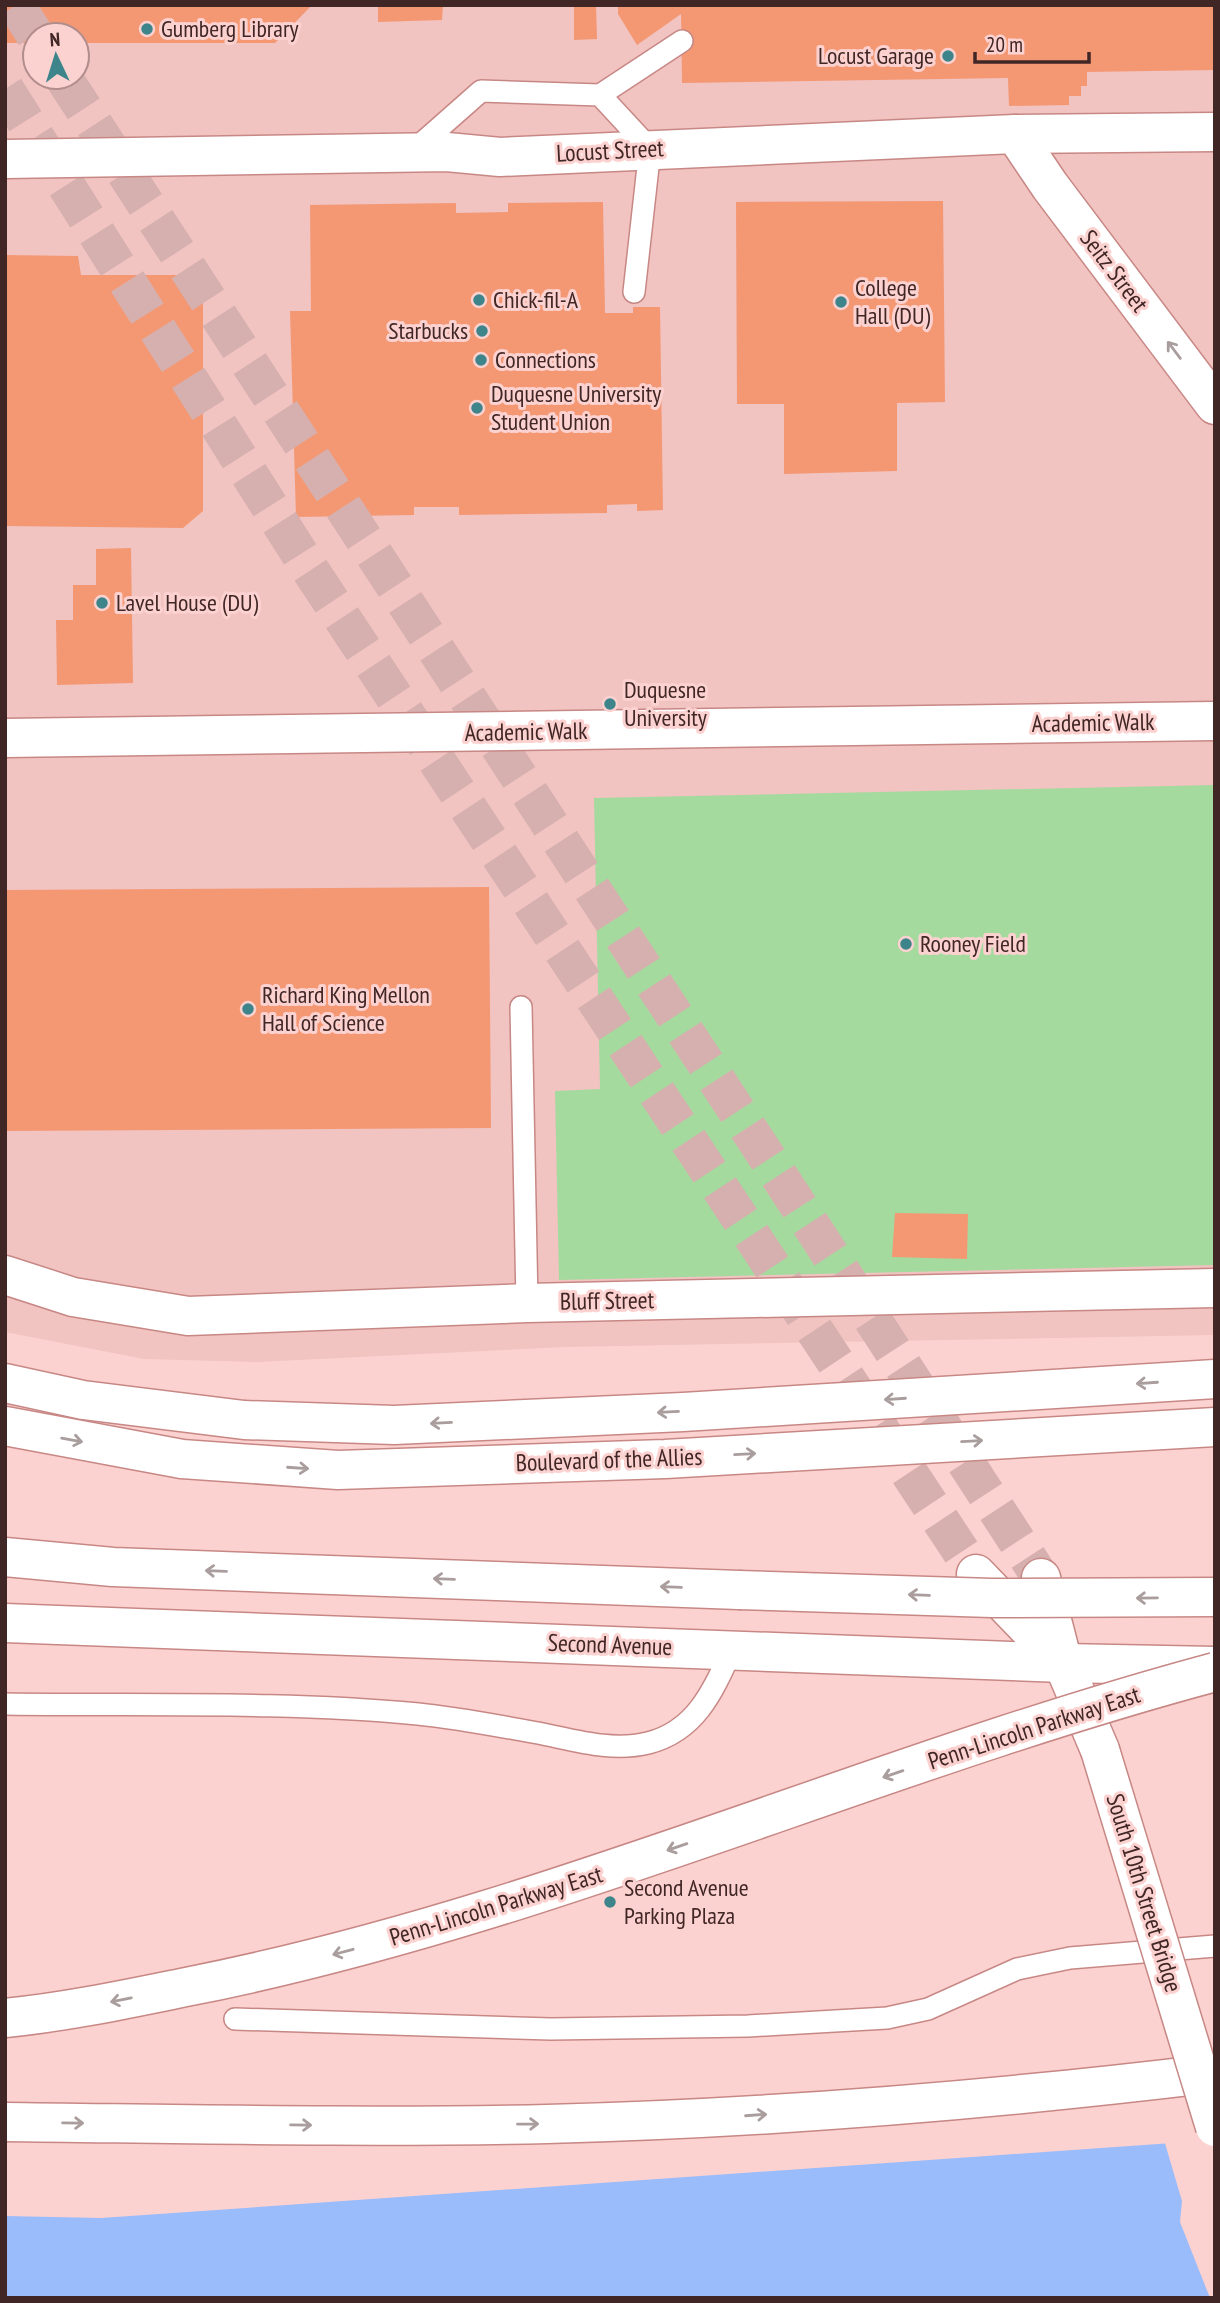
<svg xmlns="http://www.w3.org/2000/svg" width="1220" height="2303" viewBox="0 0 1220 2303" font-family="'PT Sans Narrow',sans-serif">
<rect width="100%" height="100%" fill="#fcd2d0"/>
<!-- built -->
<path fill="#f1c3c1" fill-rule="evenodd" d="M 5,5 L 1215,5 L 1215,1335 L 565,1347 L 257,1362 L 144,1359 L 5,1332 ZM 35,35 L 77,35 L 77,77 L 35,77 Z"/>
<!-- green -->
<path fill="#a5da9f" d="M 1215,785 L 1215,1265 L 559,1280 L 555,1091 L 600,1089 L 594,798 Z"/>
<!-- water -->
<path fill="#9abcfb" d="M 1215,2140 L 1215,2298 L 5,2298 L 5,2216 L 101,2218 Z"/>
<!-- pier -->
<path fill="#fcd2d0" d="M 1215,2137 L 1215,2298 L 1210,2298 L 1180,2222 L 1182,2201 L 1164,2140 Z"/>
<!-- building -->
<g fill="#f49874">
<path d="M 5,5 L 312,5 L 275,43 L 77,43 L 77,35 L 35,35 L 35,43 L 5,43 Z"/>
<path d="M 378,5 L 443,5 L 442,20 L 378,22 Z"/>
<path d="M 574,5 L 596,5 L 597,39 L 574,40 Z"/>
<path d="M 618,5 L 1215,5 L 1215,70 L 1087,72 L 1087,86 L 1081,86 L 1081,96 L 1069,96 L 1069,105 L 1009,106 L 1008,78 L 682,83 L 681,14 L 637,45 L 618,14 Z"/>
<path d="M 943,201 L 945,402 L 897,403 L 897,471 L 784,474 L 784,404 L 737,404 L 736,202 Z"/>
<path d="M 603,202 L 605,313 L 633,313 L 633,307 L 660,307 L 663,510 L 637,511 L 637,504 L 607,505 L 607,513 L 459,515 L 459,507 L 414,507 L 414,515 L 296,517 L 290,311 L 311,311 L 310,205 L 456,203 L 456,213 L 508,212 L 508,203 Z"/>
<path d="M 5,255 L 78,256 L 81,275 L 182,275 L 203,294 L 203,511 L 183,528 L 5,526 Z"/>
<path d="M 131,548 L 133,683 L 57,685 L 56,620 L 73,620 L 73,585 L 96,585 L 96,549 Z"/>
<path d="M 489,887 L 491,1128 L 5,1131 L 5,890 Z"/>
<path d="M 895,1213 L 968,1214 L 967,1259 L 892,1257 Z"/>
</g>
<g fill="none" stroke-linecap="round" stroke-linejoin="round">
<!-- secondary-tunnel -->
<g stroke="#d6b0ae" stroke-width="38" stroke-dasharray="38 19" stroke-linecap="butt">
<path d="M 16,5 L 35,35"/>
<path d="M 63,77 L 1041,1578"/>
<path d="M 5,89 L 305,562 L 976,1574"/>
</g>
<!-- lane casing -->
<g stroke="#c78885" stroke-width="24">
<g id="lane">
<path d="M 600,95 L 682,41"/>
<path d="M 413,151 L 481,91 L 600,95 L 650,149 L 634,292"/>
<path d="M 521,1007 L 527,1303"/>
<path d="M 5,1704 C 142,1706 281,1701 418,1714 C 458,1718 498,1726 538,1733 C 574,1740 611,1752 648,1743 C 696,1731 713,1691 732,1649"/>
<path d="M 235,2019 L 551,2029 L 748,2026 L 887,2018 L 928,2009 L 1017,1969 L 1070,1958 L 1215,1946"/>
</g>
</g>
<!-- street casing -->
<g stroke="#c78885" stroke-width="41">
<g id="street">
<path d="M 1015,134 L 1050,186 L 1215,405"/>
<path d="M 5,159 L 447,152 L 500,157 L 1015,134 L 1215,132"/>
<path d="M 5,738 L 1215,721"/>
<path d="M 5,1275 L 73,1297 L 188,1316 L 527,1303 L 1215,1288"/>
</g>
</g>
<!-- secondary casing -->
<g stroke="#c78885" stroke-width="41">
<g id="secondary">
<path d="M 976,1574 L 1061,1662"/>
<path d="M 1041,1578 L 1063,1663 L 1100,1750"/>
<path d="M 5,1623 L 1063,1663 L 1215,1666"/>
</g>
</g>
<!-- highway casing -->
<g stroke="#c78885" stroke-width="41">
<g id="highway">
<path d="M 5,1383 L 83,1400 L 244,1420 L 394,1425 L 683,1412 L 1215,1379"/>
<path d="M 5,1426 L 182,1459 L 338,1470 L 665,1459 L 1215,1427"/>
<path d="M 5,1557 L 113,1567 L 739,1590"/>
<path d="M 5,2122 C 186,2124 367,2128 547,2124 C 771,2118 993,2100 1215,2073"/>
</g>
</g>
<!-- lane -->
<use href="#lane" stroke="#fff" stroke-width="21"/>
<!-- street -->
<use href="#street" stroke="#fff" stroke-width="38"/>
<!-- secondary -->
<use href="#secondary" stroke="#fff" stroke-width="38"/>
<!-- highway -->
<use href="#highway" stroke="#fff" stroke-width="38"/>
<!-- secondary-bridge casing -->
<g stroke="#c78885" stroke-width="41" stroke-linecap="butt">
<path id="secondary-bridge" d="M 1100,1750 L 1215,2127"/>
</g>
<!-- highway-bridge casing -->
<g stroke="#c78885" stroke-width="41" stroke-linecap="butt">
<g id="highway-bridge">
<path d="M 739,1590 L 992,1598 L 1215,1597"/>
<path d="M 5,2018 C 66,2012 127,1999 186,1987 C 539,1918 868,1765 1215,1672"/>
</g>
</g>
<!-- secondary-bridge -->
<use href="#secondary-bridge" stroke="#fff" stroke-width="38"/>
<!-- highway-bridge -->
<use href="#highway-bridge" stroke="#fff" stroke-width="38"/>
</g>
<!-- one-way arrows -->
<defs><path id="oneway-shaft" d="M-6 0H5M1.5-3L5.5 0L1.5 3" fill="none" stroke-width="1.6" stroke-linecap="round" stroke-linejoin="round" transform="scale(1.75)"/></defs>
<g stroke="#a99d9d">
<use href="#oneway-shaft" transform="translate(1174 350) rotate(-127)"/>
<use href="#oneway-shaft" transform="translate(1147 1383) rotate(176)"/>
<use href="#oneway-shaft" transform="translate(895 1399) rotate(176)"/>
<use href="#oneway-shaft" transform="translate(668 1412) rotate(177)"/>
<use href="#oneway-shaft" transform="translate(441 1423) rotate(177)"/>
<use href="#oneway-shaft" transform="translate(72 1440) rotate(10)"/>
<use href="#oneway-shaft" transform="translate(972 1441) rotate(-3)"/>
<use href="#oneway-shaft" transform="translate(745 1454) rotate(-3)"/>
<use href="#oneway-shaft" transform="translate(298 1468) rotate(4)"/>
<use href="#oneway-shaft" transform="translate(216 1571) rotate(-178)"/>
<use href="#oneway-shaft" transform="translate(444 1579) rotate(-178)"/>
<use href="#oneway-shaft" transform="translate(671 1587) rotate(-178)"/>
<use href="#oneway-shaft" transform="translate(919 1595) rotate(-178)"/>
<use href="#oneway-shaft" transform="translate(1147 1598) rotate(179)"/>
<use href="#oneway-shaft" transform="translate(893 1774) rotate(161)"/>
<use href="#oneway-shaft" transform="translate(677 1847) rotate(161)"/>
<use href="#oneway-shaft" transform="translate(343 1952) rotate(165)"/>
<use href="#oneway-shaft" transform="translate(121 2000) rotate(169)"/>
<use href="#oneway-shaft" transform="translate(756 2115) rotate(-4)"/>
<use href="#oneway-shaft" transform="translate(73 2123) rotate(1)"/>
<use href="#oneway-shaft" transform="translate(528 2124) rotate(-1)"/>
<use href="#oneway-shaft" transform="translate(301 2125) rotate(1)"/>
</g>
<!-- markers -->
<g fill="#3d858b" stroke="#fcd2d0" stroke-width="2.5">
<circle cx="147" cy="29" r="7"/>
<circle cx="948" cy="56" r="7"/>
<circle cx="479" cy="300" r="7"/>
<circle cx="841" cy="302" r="7"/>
<circle cx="482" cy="331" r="7"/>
<circle cx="481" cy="360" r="7"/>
<circle cx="477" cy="408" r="7"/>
<circle cx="102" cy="603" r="7"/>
<circle cx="610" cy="704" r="7"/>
<circle cx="906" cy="944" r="7"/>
<circle cx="248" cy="1009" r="7"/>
<circle cx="610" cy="1902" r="7"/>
</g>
<g text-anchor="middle" stroke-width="6" stroke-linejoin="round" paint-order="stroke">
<!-- poi labels -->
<g font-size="24" fill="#402625" stroke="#fcd2d0" text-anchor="start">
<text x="161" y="37">Gumberg Library</text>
<text x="934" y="64" text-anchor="end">Locust Garage</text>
<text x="855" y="296">College<tspan x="855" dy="28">Hall (DU)</tspan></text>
<text x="493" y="308">Chick-fil-A</text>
<text x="468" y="339" text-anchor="end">Starbucks</text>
<text x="495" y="368">Connections</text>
<text x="491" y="402">Duquesne University<tspan x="491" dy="28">Student Union</tspan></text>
<text x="116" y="611">Lavel House (DU)</text>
<text x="624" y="698">Duquesne<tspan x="624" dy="28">University</tspan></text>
<text x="920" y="952">Rooney Field</text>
<text x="262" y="1003">Richard King Mellon<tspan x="262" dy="28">Hall of Science</tspan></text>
<text x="624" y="1896">Second Avenue<tspan x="624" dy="28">Parking Plaza</tspan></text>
</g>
<!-- street labels -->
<g font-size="24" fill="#402625" stroke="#fcd2d0">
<text transform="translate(610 151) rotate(-3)" y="8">Locust Street</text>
<text transform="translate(1114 271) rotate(53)" y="8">Seitz Street</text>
<text transform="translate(1093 723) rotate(-1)" y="8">Academic Walk</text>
<text transform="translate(526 732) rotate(-1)" y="8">Academic Walk</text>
<text transform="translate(607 1301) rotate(-1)" y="8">Bluff Street</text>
<text transform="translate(609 1460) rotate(-2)" y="8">Boulevard of the Allies</text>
<text transform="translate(610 1645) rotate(2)" y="8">Second Avenue</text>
<text transform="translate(1034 1728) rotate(-18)" y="8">Penn-Lincoln Parkway East</text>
<text transform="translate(1144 1893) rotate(73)" y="8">South 10th Street Bridge</text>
<text transform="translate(496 1906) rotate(-17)" y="8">Penn-Lincoln Parkway East</text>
</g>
</g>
<!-- border -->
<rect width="1220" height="2303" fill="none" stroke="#402625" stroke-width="14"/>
<!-- north arrow -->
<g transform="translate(56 56) rotate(356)"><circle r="33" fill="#fcd2d0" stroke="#b18d8c" stroke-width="2"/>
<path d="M0-5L12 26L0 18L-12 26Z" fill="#3d858b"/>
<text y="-10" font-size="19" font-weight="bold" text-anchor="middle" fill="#402625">N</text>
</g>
<!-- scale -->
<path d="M975 52v10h114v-10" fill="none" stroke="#402625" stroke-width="3.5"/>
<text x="986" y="52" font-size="21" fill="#402625" stroke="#fcd2d0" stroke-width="5" paint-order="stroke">20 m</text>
</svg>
